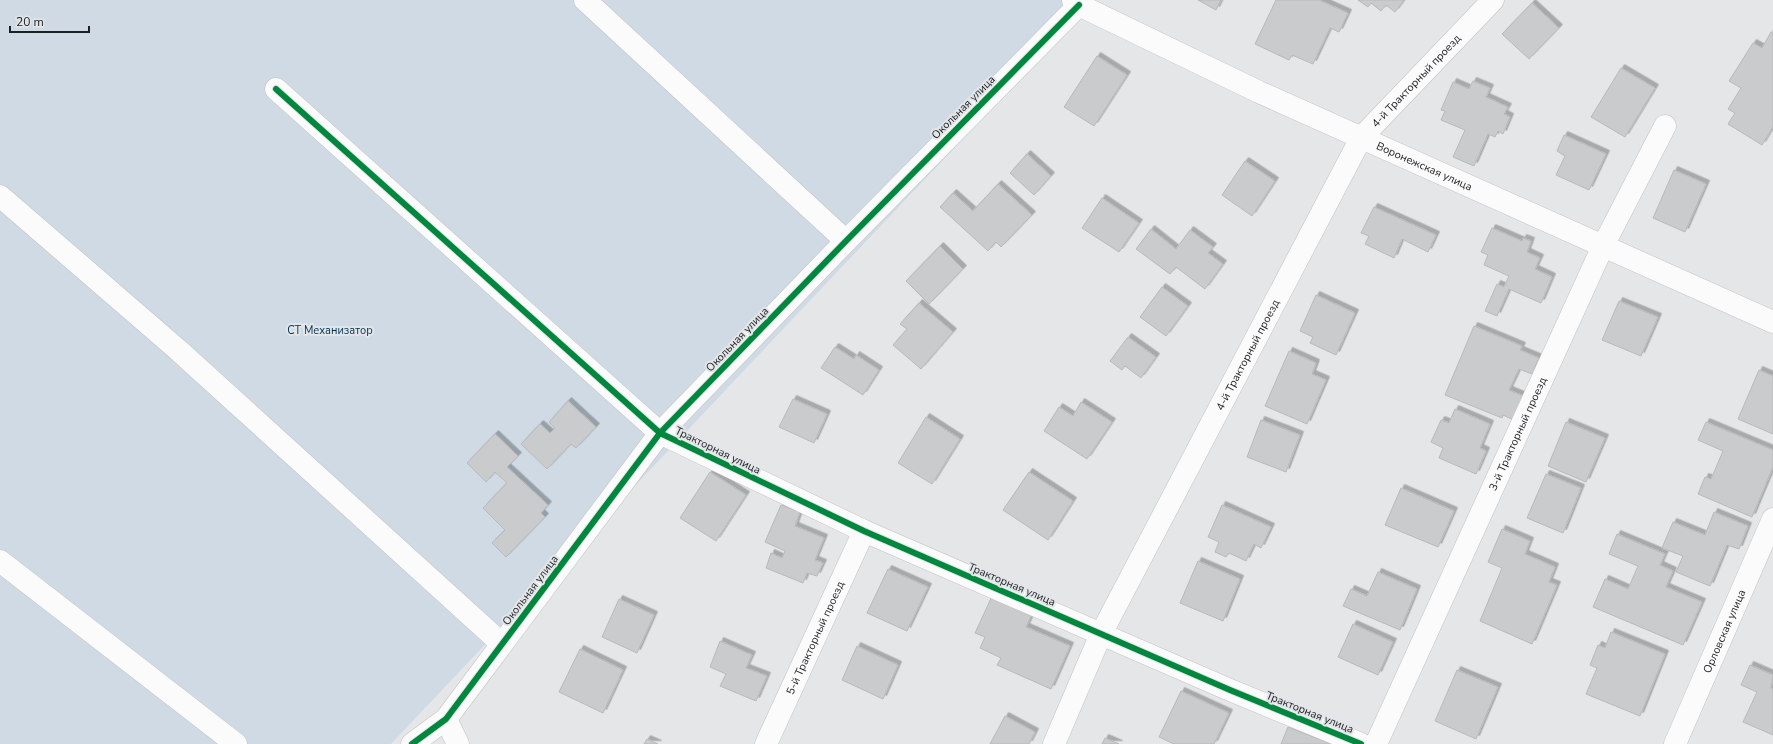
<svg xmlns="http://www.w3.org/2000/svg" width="1773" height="744" viewBox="0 0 1773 744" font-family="'Nunito Sans',sans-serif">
<defs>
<filter id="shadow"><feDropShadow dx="3.5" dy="-3.5" stdDeviation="0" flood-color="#0004"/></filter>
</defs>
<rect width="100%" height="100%" fill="#e4e6e8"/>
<!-- green -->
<path fill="#cfdae4" d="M 0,0 L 1094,0 L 391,744 L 0,744 Z"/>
<!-- building -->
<g fill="#cacbcc" stroke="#b8b9ba" filter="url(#shadow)">
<path d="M 1198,0 L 1221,0 L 1216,10 Z"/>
<path d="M 1276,0 L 1319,0 L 1348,13 L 1339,32 L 1330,28 L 1313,64 L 1292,55 L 1289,60 L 1255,44 Z"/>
<path d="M 1358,0 L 1404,0 L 1395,12 L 1386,5 L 1381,11 L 1371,3 L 1368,7 Z"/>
<path d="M 1532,3 L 1559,28 L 1529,59 L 1502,34 Z"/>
<path d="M 1771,32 L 1773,33 L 1773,127 L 1762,145 L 1728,124 L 1735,113 L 1728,109 L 1741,88 L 1729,81 L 1753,43 L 1762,48 Z"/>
<path d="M 1097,56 L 1127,75 L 1094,126 L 1064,107 Z"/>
<path d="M 1621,68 L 1655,88 L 1625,137 L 1591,117 Z"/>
<path d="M 1473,81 L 1490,88 L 1486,97 L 1508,107 L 1504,114 L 1510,117 L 1503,134 L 1498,131 L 1495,137 L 1488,134 L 1474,166 L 1453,157 L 1465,130 L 1441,120 L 1445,111 L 1441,110 L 1453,82 L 1469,89 Z"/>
<path d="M 1564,135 L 1606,154 L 1589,190 L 1556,175 L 1565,156 L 1557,151 Z"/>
<path d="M 1027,154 L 1051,176 L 1034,195 L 1010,173 Z"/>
<path d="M 1245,161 L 1275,181 L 1252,216 L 1222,195 Z"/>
<path d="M 1674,170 L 1706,184 L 1685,232 L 1653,218 Z"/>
<path d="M 998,184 L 1032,215 L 1001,247 L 996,242 L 988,251 L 940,207 L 953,193 L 973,211 Z"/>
<path d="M 1102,198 L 1139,223 L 1119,252 L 1082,228 Z"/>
<path d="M 1374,207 L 1436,235 L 1428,252 L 1402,239 L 1394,258 L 1365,244 L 1369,236 L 1361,233 Z"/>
<path d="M 1492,228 L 1522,241 L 1523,238 L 1531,241 L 1527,252 L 1540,258 L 1535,269 L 1552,277 L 1541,303 L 1509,289 L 1497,316 L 1485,311 L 1497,284 L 1504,287 L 1509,276 L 1484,265 L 1488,255 L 1481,252 Z"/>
<path d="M 1151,229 L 1176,249 L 1190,230 L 1213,247 L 1208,253 L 1223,264 L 1205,289 L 1176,267 L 1170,274 L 1136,249 Z"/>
<path d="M 940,246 L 963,269 L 929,304 L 906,281 Z"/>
<path d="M 1162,287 L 1188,306 L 1166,336 L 1140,317 Z"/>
<path d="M 1316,295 L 1355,313 L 1336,355 L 1310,343 L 1313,337 L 1300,331 Z"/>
<path d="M 1619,301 L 1658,317 L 1641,356 L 1602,340 Z"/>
<path d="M 919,303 L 953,332 L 921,369 L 893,345 L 907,329 L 900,324 Z"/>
<path d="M 1474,326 L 1522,346 L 1520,350 L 1539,358 L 1532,374 L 1519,369 L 1509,390 L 1526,397 L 1516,421 L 1503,415 L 1502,418 L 1445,395 Z"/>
<path d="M 1128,337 L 1156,357 L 1141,378 L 1125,366 L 1122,370 L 1110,361 Z"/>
<path d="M 835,347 L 854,359 L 856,355 L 879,370 L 863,395 L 821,368 Z"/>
<path d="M 1289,351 L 1316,363 L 1312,374 L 1326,380 L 1307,424 L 1265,406 Z"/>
<path d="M 1759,370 L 1773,376 L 1773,434 L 1738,419 Z"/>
<path d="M 793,399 L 827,414 L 814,443 L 779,427 Z"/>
<path d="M 568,401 L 596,427 L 576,448 L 571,444 L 547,469 L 521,444 L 540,424 L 550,433 L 555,428 L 549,422 Z"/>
<path d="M 1081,402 L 1112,422 L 1087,459 L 1044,431 L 1059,407 L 1073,416 Z"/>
<path d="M 1455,409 L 1490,424 L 1480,448 L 1486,451 L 1476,474 L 1439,458 L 1443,448 L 1431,442 L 1441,420 L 1449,423 Z"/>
<path d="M 926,417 L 960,439 L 932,484 L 898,463 Z"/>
<path d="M 1261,420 L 1300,435 L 1286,472 L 1247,457 Z"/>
<path d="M 1566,422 L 1605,438 L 1586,482 L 1548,466 Z"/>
<path d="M 1706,422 L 1773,450 L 1773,467 L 1752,517 L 1698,494 L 1705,477 L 1711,479 L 1723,451 L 1698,440 Z"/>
<path d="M 495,434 L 518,456 L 507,467 L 548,505 L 541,513 L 545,517 L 506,557 L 492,543 L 505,530 L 483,508 L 507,483 L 495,472 L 486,482 L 467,463 Z"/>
<path d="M 710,472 L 746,495 L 716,541 L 680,518 Z"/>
<path d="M 1029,472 L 1073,501 L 1048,540 L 1003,510 Z"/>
<path d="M 1546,474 L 1581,488 L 1563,533 L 1527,518 Z"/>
<path d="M 1401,488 L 1454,511 L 1438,547 L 1385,525 Z"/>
<path d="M 781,505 L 800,512 L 795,526 L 824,538 L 815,560 L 823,563 L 817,576 L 807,573 L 803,583 L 766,568 L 771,553 L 782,558 L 785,551 L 765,542 Z"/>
<path d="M 1222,505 L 1271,527 L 1261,548 L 1254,544 L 1246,561 L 1229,553 L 1226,557 L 1215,552 L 1219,542 L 1208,537 Z"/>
<path d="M 1714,512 L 1748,526 L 1739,549 L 1727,545 L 1710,586 L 1676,572 L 1683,556 L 1662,548 L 1673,522 L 1705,535 Z"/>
<path d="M 1502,529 L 1530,541 L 1525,554 L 1555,567 L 1549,582 L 1557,585 L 1532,644 L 1480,621 L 1502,568 L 1488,562 Z"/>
<path d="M 1617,534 L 1665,554 L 1660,565 L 1673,571 L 1666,587 L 1702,602 L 1683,645 L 1593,607 L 1605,579 L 1628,589 L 1638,566 L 1609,554 Z"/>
<path d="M 1198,561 L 1240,579 L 1223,621 L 1180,603 Z"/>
<path d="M 888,569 L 928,587 L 907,631 L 867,613 Z"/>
<path d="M 1378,572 L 1417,589 L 1400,630 L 1343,606 L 1351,589 L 1367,596 Z"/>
<path d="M 993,594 L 1033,612 L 1026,627 L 1070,646 L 1051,689 L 997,665 L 1001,658 L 980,648 L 985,637 L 975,633 Z"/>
<path d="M 619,599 L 654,615 L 637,653 L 602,637 Z"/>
<path d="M 1353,624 L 1393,642 L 1378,675 L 1338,657 Z"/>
<path d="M 1611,632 L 1665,654 L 1640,716 L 1586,694 L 1597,668 L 1590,665 L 1598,645 L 1605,648 Z"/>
<path d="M 720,641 L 752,655 L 746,668 L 767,676 L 756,701 L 720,686 L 726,674 L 710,667 Z"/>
<path d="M 857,646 L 898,665 L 883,699 L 842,680 Z"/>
<path d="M 580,649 L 623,670 L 603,713 L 559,692 Z"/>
<path d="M 1750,665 L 1773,675 L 1771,688 L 1773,689 L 1773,735 L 1743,722 L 1757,692 L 1741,685 Z"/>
<path d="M 1457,670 L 1498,687 L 1476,739 L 1435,721 Z"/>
<path d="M 1181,691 L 1229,713 L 1214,744 L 1174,744 L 1159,737 Z"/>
<path d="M 1005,716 L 1035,732 L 1029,744 L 990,744 Z"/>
<path d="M 1288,727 L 1331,744 L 1281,744 Z"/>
<path d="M 1105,738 L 1119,744 L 1102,744 Z"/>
<path d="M 647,739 L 658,744 L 644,744 Z"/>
</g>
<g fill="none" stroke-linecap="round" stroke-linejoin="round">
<!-- minor casing -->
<g stroke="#c1c3c3" stroke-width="23">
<g id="minor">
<path d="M 585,0 L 846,241"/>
<path id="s1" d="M 1073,0 L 1079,5 L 1259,92 L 1773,322"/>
<path d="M 276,89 L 660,433 L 864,531 L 1230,690 L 1361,744"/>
<path d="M 0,196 L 177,349 L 502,644"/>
<path d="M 0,561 L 236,744"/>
<path d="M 446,719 L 458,744"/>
<path d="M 412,744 L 446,719 L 660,433 L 846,241 L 1079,5"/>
<path id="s2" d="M 766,744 L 864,531"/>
<path id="s3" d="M 1054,744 L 1101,634 L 1361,138 L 1493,0"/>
<path id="s4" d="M 1376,744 L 1603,246 L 1665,126"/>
<path id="s5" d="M 1675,744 L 1773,519"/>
</g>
</g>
<!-- minor -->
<use href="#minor" stroke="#fbfbfc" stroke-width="22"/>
<!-- cycleway casing -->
<g stroke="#e3e6e9" stroke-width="8">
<g id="cycleway">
<path d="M 276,89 L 660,433 L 864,531 L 1230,690 L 1361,744"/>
<path d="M 412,744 L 446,719 L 660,433 L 846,241 L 1079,5"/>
</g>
</g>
<!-- cycleway -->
<use href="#cycleway" stroke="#00873e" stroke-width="6"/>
</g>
<g text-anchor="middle" stroke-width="4" stroke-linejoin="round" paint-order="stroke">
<!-- street labels -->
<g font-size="11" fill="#1d1e1f" stroke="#e3e6e9">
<text dy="4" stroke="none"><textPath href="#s3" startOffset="759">4-й Тракторный проезд</textPath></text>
<text transform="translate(963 107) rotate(-45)" y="4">Окольная улица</text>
<text dy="4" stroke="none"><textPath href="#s1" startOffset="389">Воронежская улица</textPath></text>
<text transform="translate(737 339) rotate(-46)" y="4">Окольная улица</text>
<text dy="4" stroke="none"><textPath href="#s3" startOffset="435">4-й Тракторный проезд</textPath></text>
<text dy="4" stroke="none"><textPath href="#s4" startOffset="341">3-й Тракторный проезд</textPath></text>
<text transform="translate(718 450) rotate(26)" y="4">Тракторная улица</text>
<text transform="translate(1012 584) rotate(23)" y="4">Тракторная улица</text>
<text transform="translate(530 590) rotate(-53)" y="4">Окольная улица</text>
<text dy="4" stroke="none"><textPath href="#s5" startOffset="123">Орловская улица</textPath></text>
<text dy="4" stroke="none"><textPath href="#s2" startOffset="117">5-й Тракторный проезд</textPath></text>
<text transform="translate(1310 712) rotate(22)" y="4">Тракторная улица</text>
</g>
<!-- park labels -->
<g font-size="11" fill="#00304f" stroke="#e3e6e9">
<text x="330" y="334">СТ Механизатор</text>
</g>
</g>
<!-- scale -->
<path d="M10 26v6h79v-6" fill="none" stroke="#1d1e1f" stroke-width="2"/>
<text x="16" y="26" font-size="12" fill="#1d1e1f" stroke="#e3e6e9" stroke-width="3" paint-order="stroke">20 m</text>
</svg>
